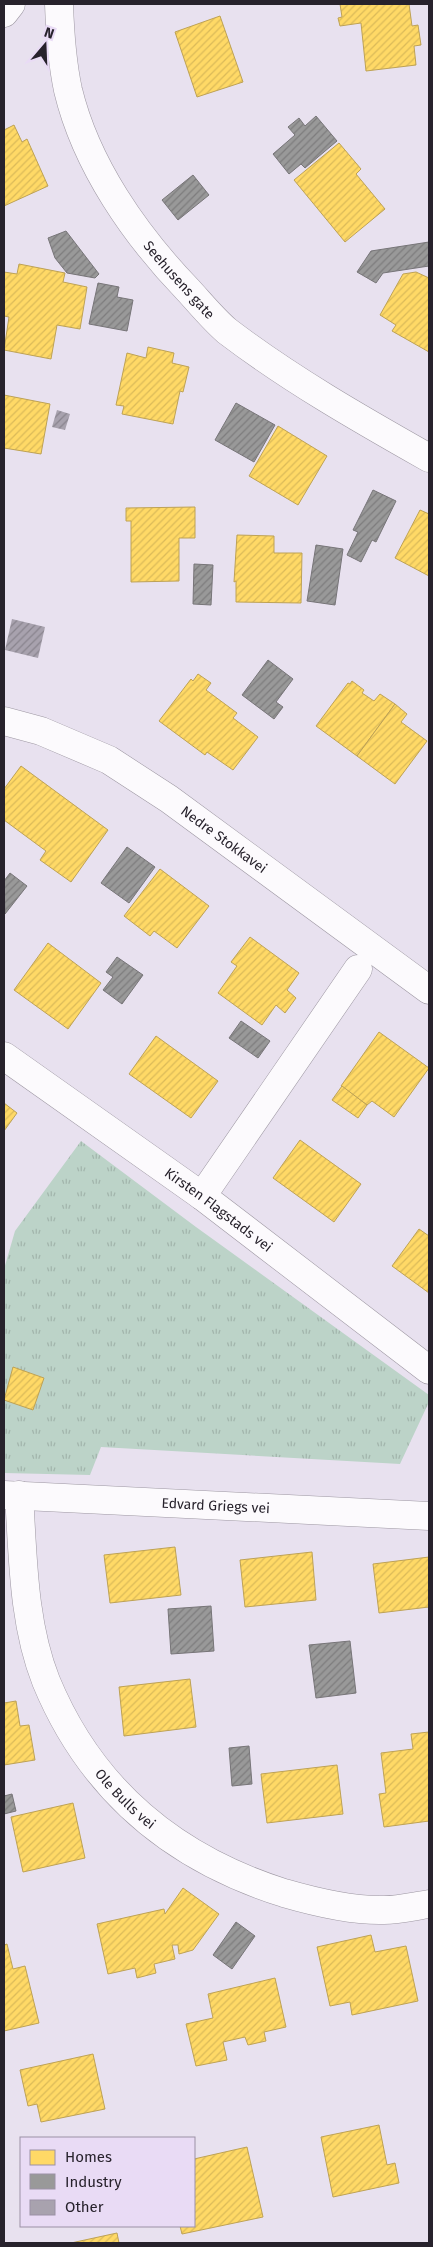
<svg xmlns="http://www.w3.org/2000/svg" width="433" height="2247" viewBox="0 0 433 2247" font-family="'Fira Sans',sans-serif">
<defs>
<pattern id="park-tufts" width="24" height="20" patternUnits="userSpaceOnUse" patternTransform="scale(1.25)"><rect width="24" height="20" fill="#bcd3c8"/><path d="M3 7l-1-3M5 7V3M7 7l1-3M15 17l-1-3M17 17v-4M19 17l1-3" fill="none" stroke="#a2b5ac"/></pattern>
<pattern id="homes-hatch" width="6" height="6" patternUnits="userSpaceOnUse" patternTransform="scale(1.25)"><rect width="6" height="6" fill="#ffd966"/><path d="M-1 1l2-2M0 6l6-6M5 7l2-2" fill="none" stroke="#dbba59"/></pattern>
<pattern id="industry-hatch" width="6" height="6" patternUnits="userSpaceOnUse" patternTransform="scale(1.25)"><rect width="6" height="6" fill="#999"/><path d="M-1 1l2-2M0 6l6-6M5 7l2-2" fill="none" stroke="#7d7c7d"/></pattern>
<pattern id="building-hatch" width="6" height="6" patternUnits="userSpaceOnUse" patternTransform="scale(1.25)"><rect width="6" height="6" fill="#a8a2ae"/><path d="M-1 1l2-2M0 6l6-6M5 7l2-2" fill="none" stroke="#89848e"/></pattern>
</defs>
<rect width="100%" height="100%" fill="#e8e1ef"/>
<!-- park -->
<path fill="url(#park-tufts)" d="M 81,1141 L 196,1227 L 429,1395 L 429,1402 L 400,1464 L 101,1447 L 90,1475 L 4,1473 L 4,1269 L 15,1231 Z"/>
<!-- homes -->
<g fill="url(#homes-hatch)" stroke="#bea255">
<path d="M 340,4 L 409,4 L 412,26 L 418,25 L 421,45 L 414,46 L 416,65 L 366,71 L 361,23 L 340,26 L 338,18 L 342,17 Z"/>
<path d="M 220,16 L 243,82 L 197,97 L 175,32 Z"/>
<path d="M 14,125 L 22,142 L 27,139 L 48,186 L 4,206 L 4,130 Z"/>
<path d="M 339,143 L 361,169 L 356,174 L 385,209 L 345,242 L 294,180 Z"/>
<path d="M 19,264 L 65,273 L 63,282 L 87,287 L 80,329 L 57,325 L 51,359 L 4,350 L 9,317 L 4,316 L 4,272 L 17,274 Z"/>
<path d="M 416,272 L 429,278 L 429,352 L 392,331 L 396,325 L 380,315 L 403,274 Z"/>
<path d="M 148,347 L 174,353 L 172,363 L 189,367 L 183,392 L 180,391 L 173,424 L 122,414 L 124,406 L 116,405 L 127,353 L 146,358 Z"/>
<path d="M 4,395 L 50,404 L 41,454 L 4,448 Z"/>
<path d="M 278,426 L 327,456 L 298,505 L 249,476 Z"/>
<path d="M 195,507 L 195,538 L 179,538 L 179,581 L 131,582 L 131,521 L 126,521 L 126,508 Z"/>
<path d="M 420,510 L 429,514 L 429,576 L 395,558 Z"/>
<path d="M 237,535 L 274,536 L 274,553 L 302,553 L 301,603 L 236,602 L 236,581 L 234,582 Z"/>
<path d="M 198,674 L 211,683 L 206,690 L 237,713 L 233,718 L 258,737 L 233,770 L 207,752 L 205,755 L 159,721 L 191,679 L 193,681 Z"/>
<path d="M 352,681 L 364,690 L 362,693 L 374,701 L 380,694 L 395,704 L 357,756 L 316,726 L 348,683 L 350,684 Z"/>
<path d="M 395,704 L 407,714 L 401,722 L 427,741 L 395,784 L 357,756 Z"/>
<path d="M 21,766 L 108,830 L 71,882 L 40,860 L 46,851 L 4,820 L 4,789 Z"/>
<path d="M 160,869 L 209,906 L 177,948 L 154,931 L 150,936 L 124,916 Z"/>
<path d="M 250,937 L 299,973 L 287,990 L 296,998 L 285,1013 L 276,1005 L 262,1025 L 218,993 L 237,966 L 231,962 Z"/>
<path d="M 48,943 L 101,983 L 68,1029 L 14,990 Z"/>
<path d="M 379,1032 L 429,1068 L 394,1117 L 372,1101 L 367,1105 L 341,1086 Z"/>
<path d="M 156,1036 L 218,1081 L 191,1118 L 129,1074 Z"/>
<path d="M 342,1086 L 367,1105 L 358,1118 L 332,1100 Z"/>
<path d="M 4,1103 L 17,1113 L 4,1131 Z"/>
<path d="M 300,1140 L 361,1184 L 334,1222 L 273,1178 Z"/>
<path d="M 419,1229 L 429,1236 L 429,1293 L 392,1266 Z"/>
<path d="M 13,1367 L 44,1378 L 33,1410 L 4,1400 Z"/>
<path d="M 175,1547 L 181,1595 L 110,1603 L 104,1555 Z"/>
<path d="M 312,1552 L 316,1600 L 245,1607 L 240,1560 Z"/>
<path d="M 429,1557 L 429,1607 L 379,1613 L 373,1564 Z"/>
<path d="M 190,1679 L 196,1727 L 124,1736 L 119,1687 Z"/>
<path d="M 16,1701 L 20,1726 L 29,1725 L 35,1760 L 4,1765 L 4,1703 Z"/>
<path d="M 429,1732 L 429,1821 L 384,1827 L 379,1794 L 386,1793 L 381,1753 L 413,1749 L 411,1734 Z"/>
<path d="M 337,1765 L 343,1814 L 267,1823 L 261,1774 Z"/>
<path d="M 73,1803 L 85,1858 L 23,1872 L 11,1817 Z"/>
<path d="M 183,1888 L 219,1914 L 193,1950 L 179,1954 L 178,1945 L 172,1945 L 175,1959 L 154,1964 L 156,1973 L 137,1978 L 135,1968 L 108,1974 L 97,1924 L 164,1909 L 165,1914 Z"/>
<path d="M 371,1935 L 375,1952 L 406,1946 L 418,2001 L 352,2015 L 350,2002 L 330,2006 L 317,1947 Z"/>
<path d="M 7,1944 L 13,1969 L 25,1966 L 39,2023 L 4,2031 L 4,1945 Z"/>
<path d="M 275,1978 L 286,2027 L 264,2032 L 266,2041 L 248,2045 L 245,2037 L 223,2042 L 227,2060 L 196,2066 L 186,2024 L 213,2018 L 208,1994 Z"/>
<path d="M 93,2054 L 105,2109 L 41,2122 L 37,2104 L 28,2106 L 20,2070 Z"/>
<path d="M 379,2125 L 387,2165 L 395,2163 L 399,2183 L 333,2197 L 321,2137 Z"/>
<path d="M 247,2147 L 263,2217 L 182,2234 L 180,2226 L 194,2226 L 194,2159 Z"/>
<path d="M 117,2233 L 119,2243 L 71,2243 Z"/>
</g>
<!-- industry -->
<g fill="url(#industry-hatch)" stroke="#777578">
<path d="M 316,116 L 337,141 L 305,168 L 301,164 L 289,174 L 273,154 L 295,135 L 288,127 L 299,118 L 305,126 Z"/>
<path d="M 193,175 L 209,195 L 178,220 L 162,200 Z"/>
<path d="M 66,231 L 99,274 L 95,278 L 67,273 L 55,258 L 48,238 Z"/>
<path d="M 429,242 L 429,266 L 383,273 L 376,283 L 357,272 L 371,251 Z"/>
<path d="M 98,283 L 119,287 L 117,297 L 133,300 L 127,331 L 89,324 Z"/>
<path d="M 236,403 L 275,425 L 254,462 L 215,440 Z"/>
<path d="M 373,490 L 396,501 L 376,542 L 372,540 L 361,562 L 347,555 L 358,532 L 353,530 Z"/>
<path d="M 316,545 L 343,549 L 335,605 L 307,601 Z"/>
<path d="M 194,564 L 213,565 L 211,605 L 193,604 Z"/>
<path d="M 268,660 L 293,679 L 276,702 L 283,707 L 274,719 L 242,695 Z"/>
<path d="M 127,847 L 155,867 L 129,903 L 101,883 Z"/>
<path d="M 10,873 L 27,886 L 5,914 L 4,881 Z"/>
<path d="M 117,957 L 143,975 L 122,1004 L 103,990 L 113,977 L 106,972 Z"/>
<path d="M 241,1021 L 270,1041 L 258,1058 L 229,1038 Z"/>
<path d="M 211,1606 L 214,1651 L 171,1654 L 168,1609 Z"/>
<path d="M 350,1641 L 356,1693 L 316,1698 L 309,1645 Z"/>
<path d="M 249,1746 L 252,1784 L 232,1786 L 229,1748 Z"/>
<path d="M 12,1794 L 16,1811 L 4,1814 L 4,1796 Z"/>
<path d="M 236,1922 L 255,1936 L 232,1969 L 213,1955 Z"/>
</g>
<!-- building -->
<g fill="url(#building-hatch)">
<path d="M 57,410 L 70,414 L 65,430 L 52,427 Z"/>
<path d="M 12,619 L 45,627 L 38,658 L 5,650 Z"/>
</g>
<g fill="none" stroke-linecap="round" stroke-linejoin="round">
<!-- minor casing -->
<g stroke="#9d97a2" stroke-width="29">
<g id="minor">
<path id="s1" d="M 59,4 C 60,33 62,62 68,90 C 86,165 135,235 188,290 C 200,303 213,319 227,331 C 290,379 360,419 429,458"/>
<path d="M 4,13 L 11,4"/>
<path id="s2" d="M 4,1056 L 202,1196 L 429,1370"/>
<path d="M 202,1196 L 358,969"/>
<path id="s3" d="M 4,1495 L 429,1516"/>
<path id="s4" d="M 19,1495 C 23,1557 23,1623 46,1681 C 91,1790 173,1858 284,1893 C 315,1902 351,1911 384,1910 C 399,1910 415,1906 429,1904"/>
</g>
</g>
<!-- secondary casing -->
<g stroke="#9d97a2" stroke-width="29">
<g id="secondary">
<path id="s5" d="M 4,721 L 41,731 L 109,760 L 169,799 L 429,990"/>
</g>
</g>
<!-- minor -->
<use href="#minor" stroke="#fcfafd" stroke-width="28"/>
<!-- secondary -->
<use href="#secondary" stroke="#fcfafd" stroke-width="28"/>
</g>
<g text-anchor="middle" stroke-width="5" stroke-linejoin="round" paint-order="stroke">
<!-- street labels -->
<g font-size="14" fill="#27222c" stroke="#e9dbf5">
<text dy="5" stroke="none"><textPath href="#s1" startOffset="309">Seehusens gate</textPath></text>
<text dy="5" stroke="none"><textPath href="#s5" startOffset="252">Nedre Stokkavei</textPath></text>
<text dy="5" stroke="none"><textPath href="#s2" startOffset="264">Kirsten Flagstads vei</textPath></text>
<text dy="5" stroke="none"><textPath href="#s3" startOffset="212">Edvard Griegs vei</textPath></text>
<text dy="5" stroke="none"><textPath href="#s4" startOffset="332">Ole Bulls vei</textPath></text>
</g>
</g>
<!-- border -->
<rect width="433" height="2247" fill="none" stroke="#27222c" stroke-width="10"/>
<!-- legend -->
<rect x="20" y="2137" width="175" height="90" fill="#e9dbf5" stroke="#9b91a5"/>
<rect x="30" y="2150" width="25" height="15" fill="#ffd966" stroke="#9b91a5"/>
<text x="65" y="2162" font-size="15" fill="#27222c">Homes</text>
<rect x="30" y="2174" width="25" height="15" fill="#999999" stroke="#9b91a5"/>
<text x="65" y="2187" font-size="15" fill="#27222c">Industry</text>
<rect x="30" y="2200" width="25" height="15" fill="#a8a2ae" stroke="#9b91a5"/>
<text x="65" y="2212" font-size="15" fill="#27222c">Other</text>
<!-- north arrow -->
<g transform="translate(45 45) rotate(19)" stroke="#e9dbf5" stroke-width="4" paint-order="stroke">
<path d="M0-4L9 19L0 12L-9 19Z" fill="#27222c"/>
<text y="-8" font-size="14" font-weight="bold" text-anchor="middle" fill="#27222c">N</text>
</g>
</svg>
